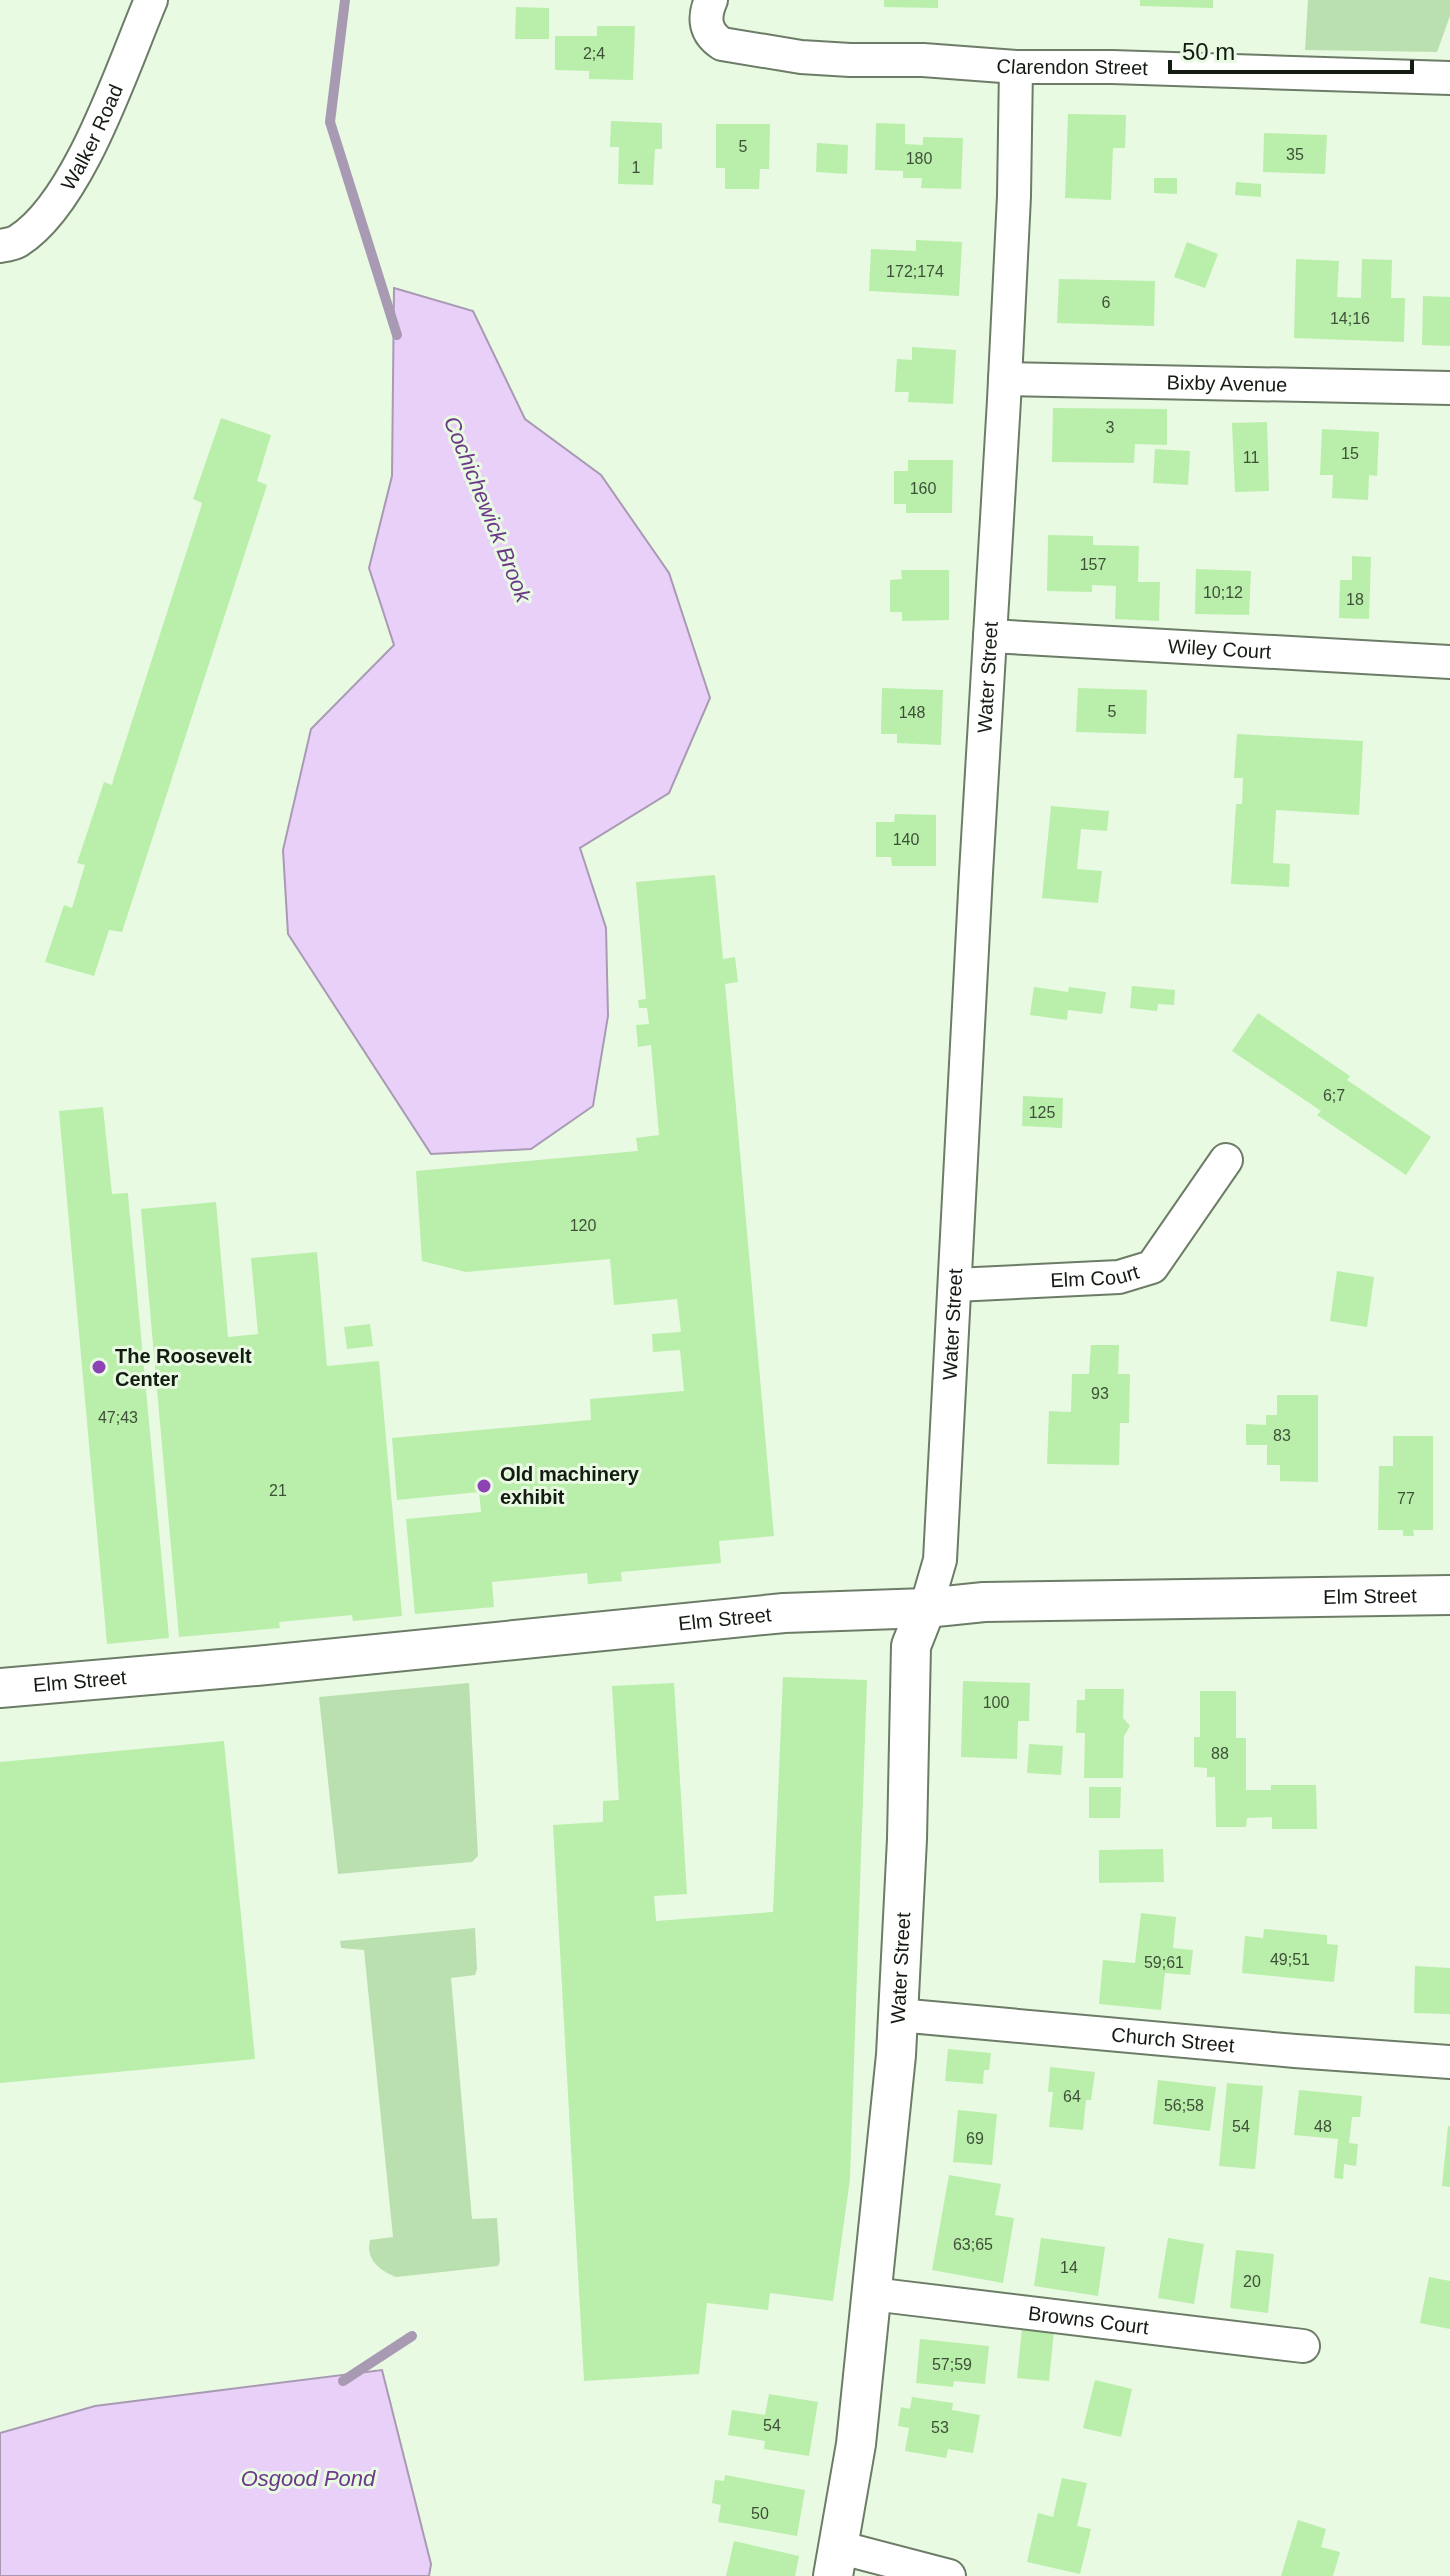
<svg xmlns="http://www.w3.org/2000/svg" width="1450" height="2576" viewBox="0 0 1450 2576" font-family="Arial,sans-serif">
<rect width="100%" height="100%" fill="#e8fae2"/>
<!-- green -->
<g fill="#bbe0b0">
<path d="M 1308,0 L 1450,0 L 1450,16 L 1437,52 L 1305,50 Z"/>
<path d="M 469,1683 L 478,1856 L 472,1862 L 338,1874 L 319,1697 Z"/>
<path d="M 475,1928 L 477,1969 L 475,1975 L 451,1978 L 472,2219 L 497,2218 L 500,2261 L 498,2266 L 396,2277 C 380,2271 365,2259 370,2240 L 393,2237 L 364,1950 L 341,1948 L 340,1941 Z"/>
</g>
<!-- water -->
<g fill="#e9d0f9" stroke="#a99ab4" stroke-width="2">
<path d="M 394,288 L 473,311 L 525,419 L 601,475 L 669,573 L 710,698 L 669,793 L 580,848 L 606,928 L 608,1016 L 593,1106 L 531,1149 L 431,1154 L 288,934 L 283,850 L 311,729 L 394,645 L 369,568 L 392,476 Z"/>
<path d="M 382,2370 L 431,2564 L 429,2576 L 0,2576 L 0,2433 L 95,2406 Z"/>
</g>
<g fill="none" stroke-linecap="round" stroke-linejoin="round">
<!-- stream -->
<g stroke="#a99ab4" stroke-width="10">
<path d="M 345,0 L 330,122 L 397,335"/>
<path d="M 343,2381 L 412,2336"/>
</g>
</g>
<!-- building -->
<g fill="#baeeab">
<path d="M 884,0 L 938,0 L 938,8 L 884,7 Z"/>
<path d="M 1140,0 L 1213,0 L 1213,8 L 1140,6 Z"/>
<path d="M 516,7 L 549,8 L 549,39 L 515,39 Z"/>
<path d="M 597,26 L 635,26 L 633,80 L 589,79 L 589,71 L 555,70 L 555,36 L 597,36 Z"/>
<path d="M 1068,114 L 1126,115 L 1125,148 L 1113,148 L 1111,200 L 1065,198 Z"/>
<path d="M 611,121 L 662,123 L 662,149 L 655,149 L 653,185 L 618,184 L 619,147 L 610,147 Z"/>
<path d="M 876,123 L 905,124 L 905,144 L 923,145 L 923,137 L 963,138 L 961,189 L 921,188 L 922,178 L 903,178 L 903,171 L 875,170 Z"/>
<path d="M 716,124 L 770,124 L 769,169 L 760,169 L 759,189 L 725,189 L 725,168 L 716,168 Z"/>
<path d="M 1264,133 L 1327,135 L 1325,174 L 1263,172 Z"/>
<path d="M 817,143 L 848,145 L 847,174 L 816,172 Z"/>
<path d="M 1154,178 L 1177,178 L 1177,194 L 1154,193 Z"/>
<path d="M 1236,182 L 1261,184 L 1261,197 L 1235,195 Z"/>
<path d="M 916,240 L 962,242 L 959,296 L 869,291 L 871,249 L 916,251 Z"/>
<path d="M 1187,242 L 1218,254 L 1205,288 L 1174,277 Z"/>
<path d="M 1296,259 L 1339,261 L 1337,297 L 1361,298 L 1362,259 L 1392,260 L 1391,298 L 1405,298 L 1404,342 L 1294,338 Z"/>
<path d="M 1059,279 L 1155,281 L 1154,326 L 1057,323 Z"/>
<path d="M 1423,296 L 1450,297 L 1450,346 L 1422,345 Z"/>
<path d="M 912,347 L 956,350 L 953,404 L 908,402 L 909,392 L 895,392 L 897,359 L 912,360 Z"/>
<path d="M 1053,408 L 1167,409 L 1167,445 L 1135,444 L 1134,463 L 1052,462 Z"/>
<path d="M 221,418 L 271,435 L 257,481 L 267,485 L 122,932 L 109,930 L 94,976 L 45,962 L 64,905 L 72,908 L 85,865 L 77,863 L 104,782 L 112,785 L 114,777 L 201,507 L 202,503 L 193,499 Z"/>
<path d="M 1267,422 L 1269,491 L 1235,492 L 1232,423 Z"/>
<path d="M 1322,429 L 1379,432 L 1377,476 L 1369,475 L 1368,500 L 1332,498 L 1333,475 L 1320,475 Z"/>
<path d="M 1155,449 L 1190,451 L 1188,485 L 1153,483 Z"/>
<path d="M 908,460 L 953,460 L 952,513 L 906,513 L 906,504 L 894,504 L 894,471 L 908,471 Z"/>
<path d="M 1048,535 L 1093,536 L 1093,545 L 1139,546 L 1138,582 L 1160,582 L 1159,621 L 1115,619 L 1116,586 L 1092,585 L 1092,592 L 1047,591 Z"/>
<path d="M 1352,556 L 1371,557 L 1369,619 L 1339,618 L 1340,580 L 1352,580 Z"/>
<path d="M 1196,569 L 1251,571 L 1249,615 L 1195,614 Z"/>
<path d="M 901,570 L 949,570 L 949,620 L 902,621 L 902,612 L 890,612 L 890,580 L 902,579 Z"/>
<path d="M 882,688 L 943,690 L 941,745 L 897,743 L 897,734 L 881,734 Z"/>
<path d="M 1078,688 L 1147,690 L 1146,734 L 1076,732 Z"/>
<path d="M 1237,734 L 1363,741 L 1359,815 L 1276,810 L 1273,863 L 1290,864 L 1289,887 L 1231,884 L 1236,804 L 1242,804 L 1243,778 L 1234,778 Z"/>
<path d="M 1051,806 L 1109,811 L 1107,831 L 1081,829 L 1077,869 L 1102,871 L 1098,903 L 1042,898 Z"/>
<path d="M 895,814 L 936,815 L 936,866 L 892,866 L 891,857 L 876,857 L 876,822 L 894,822 Z"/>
<path d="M 715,875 L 723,959 L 735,957 L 738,982 L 725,984 L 774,1536 L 719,1541 L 721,1563 L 621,1572 L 622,1581 L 588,1584 L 587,1573 L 492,1582 L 494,1607 L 415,1614 L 406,1519 L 481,1512 L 479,1492 L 397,1500 L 392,1438 L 591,1420 L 590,1399 L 684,1391 L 680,1350 L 653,1352 L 652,1334 L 681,1332 L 677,1299 L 614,1305 L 610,1259 L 466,1272 L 422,1261 L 416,1171 L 638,1151 L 636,1138 L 659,1135 L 651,1045 L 638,1047 L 636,1025 L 649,1024 L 647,1008 L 639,1008 L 638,1000 L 646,999 L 636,882 Z"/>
<path d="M 1132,986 L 1175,990 L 1174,1005 L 1158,1004 L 1157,1011 L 1130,1008 Z"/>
<path d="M 1034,987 L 1068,992 L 1069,987 L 1106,992 L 1102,1014 L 1068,1010 L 1067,1020 L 1030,1015 Z"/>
<path d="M 1258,1013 L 1350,1076 L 1347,1080 L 1431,1137 L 1406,1175 L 1317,1115 L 1321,1111 L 1232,1051 Z"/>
<path d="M 1023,1096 L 1063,1098 L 1062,1128 L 1022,1126 Z"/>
<path d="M 103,1107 L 112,1194 L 128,1193 L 128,1195 L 169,1638 L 107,1644 L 59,1111 Z"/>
<path d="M 216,1202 L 228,1337 L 258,1334 L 251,1258 L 317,1252 L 327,1366 L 379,1361 L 402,1616 L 353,1621 L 352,1615 L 279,1622 L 280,1628 L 179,1637 L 141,1209 Z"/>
<path d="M 1337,1271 L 1374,1277 L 1367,1327 L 1330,1321 Z"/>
<path d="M 370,1324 L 373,1346 L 347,1349 L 344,1327 Z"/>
<path d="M 1091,1345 L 1119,1345 L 1118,1374 L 1130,1374 L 1129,1423 L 1120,1423 L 1119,1465 L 1047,1464 L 1049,1411 L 1071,1412 L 1072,1374 L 1089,1374 Z"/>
<path d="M 1277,1395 L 1318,1395 L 1318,1482 L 1280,1481 L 1280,1465 L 1267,1465 L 1267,1445 L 1246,1445 L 1246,1424 L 1266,1425 L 1266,1415 L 1277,1415 Z"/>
<path d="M 1393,1436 L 1433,1436 L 1433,1530 L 1413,1530 L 1414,1536 L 1403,1536 L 1403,1530 L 1378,1530 L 1379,1466 L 1393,1466 Z"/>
<path d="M 783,1677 L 867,1680 L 850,2179 L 833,2301 L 770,2293 L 768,2310 L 707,2303 L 699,2374 L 584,2381 L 553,1825 L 603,1822 L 603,1801 L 619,1800 L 612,1686 L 674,1683 L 687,1894 L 654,1896 L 656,1921 L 773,1912 Z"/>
<path d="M 963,1681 L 1030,1683 L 1029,1721 L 1018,1721 L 1017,1759 L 961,1757 Z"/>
<path d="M 1085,1689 L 1124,1689 L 1123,1718 L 1130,1726 L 1124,1736 L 1123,1778 L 1084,1778 L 1085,1733 L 1076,1733 L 1077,1700 L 1085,1700 Z"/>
<path d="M 1200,1691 L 1236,1691 L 1236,1738 L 1246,1738 L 1246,1790 L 1271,1790 L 1271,1785 L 1316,1785 L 1317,1829 L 1272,1829 L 1272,1817 L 1247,1818 L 1246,1827 L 1216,1827 L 1215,1777 L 1207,1777 L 1207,1768 L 1194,1767 L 1194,1737 L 1200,1737 Z"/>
<path d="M 224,1741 L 255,2059 L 0,2083 L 0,1762 Z"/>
<path d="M 1029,1744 L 1063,1746 L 1061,1775 L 1027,1773 Z"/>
<path d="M 1089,1787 L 1121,1787 L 1120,1818 L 1089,1818 Z"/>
<path d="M 1163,1849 L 1164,1882 L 1099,1883 L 1099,1850 Z"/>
<path d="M 1141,1913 L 1176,1917 L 1173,1948 L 1193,1950 L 1190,1975 L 1165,1973 L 1161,2010 L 1099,2004 L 1103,1960 L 1135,1963 Z"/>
<path d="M 1264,1929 L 1327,1935 L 1327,1944 L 1338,1945 L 1334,1982 L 1242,1973 L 1245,1936 L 1263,1938 Z"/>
<path d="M 1415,1966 L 1450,1968 L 1450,2014 L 1414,2013 Z"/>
<path d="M 948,2049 L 991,2053 L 989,2070 L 984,2070 L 983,2084 L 945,2081 Z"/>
<path d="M 1050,2067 L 1095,2072 L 1091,2100 L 1086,2100 L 1083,2130 L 1049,2127 L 1053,2092 L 1048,2092 Z"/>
<path d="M 1158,2080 L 1216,2087 L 1210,2131 L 1153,2124 Z"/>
<path d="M 1227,2083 L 1263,2086 L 1255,2169 L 1219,2166 Z"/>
<path d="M 1299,2090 L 1362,2096 L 1360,2117 L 1352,2117 L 1349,2143 L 1358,2144 L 1356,2166 L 1344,2164 L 1343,2179 L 1334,2178 L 1338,2139 L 1294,2135 Z"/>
<path d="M 958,2110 L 997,2114 L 992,2165 L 953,2162 Z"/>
<path d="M 1448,2126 L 1450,2126 L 1450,2187 L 1442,2186 Z"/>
<path d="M 949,2175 L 1001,2184 L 995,2215 L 1014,2218 L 1003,2283 L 932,2270 Z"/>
<path d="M 1041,2238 L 1105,2247 L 1098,2296 L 1034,2286 Z"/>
<path d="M 1168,2238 L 1204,2244 L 1194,2304 L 1158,2298 Z"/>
<path d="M 1236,2250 L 1274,2254 L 1268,2313 L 1230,2308 Z"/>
<path d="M 1429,2277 L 1450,2281 L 1450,2329 L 1420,2323 Z"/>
<path d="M 1022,2328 L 1054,2331 L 1049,2381 L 1017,2378 Z"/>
<path d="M 920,2339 L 989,2346 L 985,2384 L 954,2381 L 953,2387 L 916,2383 Z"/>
<path d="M 1095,2380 L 1132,2389 L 1121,2437 L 1083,2428 Z"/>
<path d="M 769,2394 L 818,2402 L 809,2456 L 764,2449 L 765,2441 L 728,2435 L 732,2410 L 765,2415 Z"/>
<path d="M 912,2397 L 953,2403 L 952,2410 L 980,2415 L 973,2453 L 948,2449 L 946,2458 L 905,2451 L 909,2428 L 898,2426 L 901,2407 L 910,2409 Z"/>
<path d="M 725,2475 L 805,2490 L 797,2536 L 718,2522 L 721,2505 L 712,2503 L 715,2480 L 724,2481 Z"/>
<path d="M 1062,2478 L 1087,2483 L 1077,2526 L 1091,2529 L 1080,2574 L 1027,2562 L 1038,2513 L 1053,2517 Z"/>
<path d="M 1298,2520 L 1326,2529 L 1321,2547 L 1340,2552 L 1333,2576 L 1281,2576 Z"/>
<path d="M 734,2541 L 799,2556 L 795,2576 L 726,2576 Z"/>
</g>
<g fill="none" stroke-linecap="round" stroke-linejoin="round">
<!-- minor casing -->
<g stroke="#6c7c67" stroke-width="36">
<g id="minor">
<path id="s1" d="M 711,0 C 703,18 705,33 722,44 L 801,57 L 850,60 L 923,60 L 1016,67 L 1112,67 L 1450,78"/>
<path id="s2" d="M 0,246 C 6,245 13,244 18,241 C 79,203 123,66 151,0"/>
<path id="s3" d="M 1005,379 L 1450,388"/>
<path id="s4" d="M 990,636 L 1450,662"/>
<path id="s5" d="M 955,1285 L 1119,1277 L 1152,1267 L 1226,1160"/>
<path id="s6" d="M 926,1608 L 940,1560 L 976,873 L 1004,400 L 1014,196 L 1016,67"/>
<path id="s7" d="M 898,2015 L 1295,2051 L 1450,2062"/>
<path id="s8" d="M 872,2294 L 1303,2346"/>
<path d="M 838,2547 L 949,2576"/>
</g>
</g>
<!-- tertiary casing -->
<g stroke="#6c7c67" stroke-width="42">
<g id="tertiary">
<path id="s9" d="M 0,1688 L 256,1666 L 784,1613 L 926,1608 L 984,1602 L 1450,1595"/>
<path id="s10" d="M 833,2576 L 856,2444 L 896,2055 L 907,1839 L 911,1646 L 926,1608"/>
</g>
</g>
<!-- minor -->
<use href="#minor" stroke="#fff" stroke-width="32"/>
<!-- tertiary -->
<use href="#tertiary" stroke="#fff" stroke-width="38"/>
</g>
<!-- markers -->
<g fill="#8e43b5" stroke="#e8fae2" stroke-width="3">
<circle cx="99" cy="1367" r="8"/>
<circle cx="484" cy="1486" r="8"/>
</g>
<g text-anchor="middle" stroke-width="6" stroke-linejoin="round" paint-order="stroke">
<!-- number labels -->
<g font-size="16" fill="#3e5038">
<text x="594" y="59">2;4</text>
<text x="743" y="152">5</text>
<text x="1295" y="160">35</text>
<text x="919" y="164">180</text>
<text x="636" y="173">1</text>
<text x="915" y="277">172;174</text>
<text x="1106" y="308">6</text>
<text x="1350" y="324">14;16</text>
<text x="1110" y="433">3</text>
<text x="1350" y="459">15</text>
<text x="1251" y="463">11</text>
<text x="923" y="494">160</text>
<text x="1093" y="570">157</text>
<text x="1223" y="598">10;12</text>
<text x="1355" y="605">18</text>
<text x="1112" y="717">5</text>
<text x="912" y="718">148</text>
<text x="906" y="845">140</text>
<text x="1334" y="1101">6;7</text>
<text x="1042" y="1118">125</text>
<text x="583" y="1231">120</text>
<text x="1100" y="1399">93</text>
<text x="118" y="1423">47;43</text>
<text x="1282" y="1441">83</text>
<text x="278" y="1496">21</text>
<text x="1406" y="1504">77</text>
<text x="996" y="1708">100</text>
<text x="1220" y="1759">88</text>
<text x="1290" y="1965">49;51</text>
<text x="1164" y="1968">59;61</text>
<text x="1072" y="2102">64</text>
<text x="1184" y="2111">56;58</text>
<text x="1241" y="2132">54</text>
<text x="1323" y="2132">48</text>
<text x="975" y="2144">69</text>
<text x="973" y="2250">63;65</text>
<text x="1069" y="2273">14</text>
<text x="1252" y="2287">20</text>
<text x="952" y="2370">57;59</text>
<text x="772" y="2431">54</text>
<text x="940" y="2433">53</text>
<text x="760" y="2519">50</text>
</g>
<!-- street labels -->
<g font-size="20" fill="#141b12" stroke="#e8fae2">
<text dy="7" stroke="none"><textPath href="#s1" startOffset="402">Clarendon Street</textPath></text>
<text dy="7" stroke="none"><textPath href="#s2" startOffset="148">Walker Road</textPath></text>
<text dy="7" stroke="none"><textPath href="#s3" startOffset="222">Bixby Avenue</textPath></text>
<text dy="7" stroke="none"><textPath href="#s4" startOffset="230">Wiley Court</textPath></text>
<text dy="7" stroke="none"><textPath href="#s6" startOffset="934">Water Street</textPath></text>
<text dy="7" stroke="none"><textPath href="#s5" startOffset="140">Elm Court</textPath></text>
<text dy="7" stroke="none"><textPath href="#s6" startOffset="286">Water Street</textPath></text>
<text dy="7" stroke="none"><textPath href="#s9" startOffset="1374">Elm Street</textPath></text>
<text dy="7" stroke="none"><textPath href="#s9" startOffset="728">Elm Street</textPath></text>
<text dy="7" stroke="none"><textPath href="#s9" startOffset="80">Elm Street</textPath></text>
<text dy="7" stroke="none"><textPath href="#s10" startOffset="612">Water Street</textPath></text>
<text dy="7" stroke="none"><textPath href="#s7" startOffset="276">Church Street</textPath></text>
<text dy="7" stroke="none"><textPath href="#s8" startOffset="218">Browns Court</textPath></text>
</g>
<!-- poi labels -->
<g font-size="20" font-weight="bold" fill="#141b12" stroke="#e8fae2" text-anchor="start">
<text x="115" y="1363">The Roosevelt<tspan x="115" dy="23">Center</tspan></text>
<text x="500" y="1481">Old machinery<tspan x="500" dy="23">exhibit</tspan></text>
</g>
<!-- water labels -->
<g font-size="22" font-style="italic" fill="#6c3988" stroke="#e8fae2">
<text transform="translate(488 509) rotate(68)" y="8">Cochichewick Brook</text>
<text x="308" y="2486">Osgood Pond</text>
</g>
</g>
<!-- scale -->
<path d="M1170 60v12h242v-12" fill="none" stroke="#141b12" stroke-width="4"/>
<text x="1182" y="60" font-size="24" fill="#141b12" stroke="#e8fae2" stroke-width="6" paint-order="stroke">50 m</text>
</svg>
